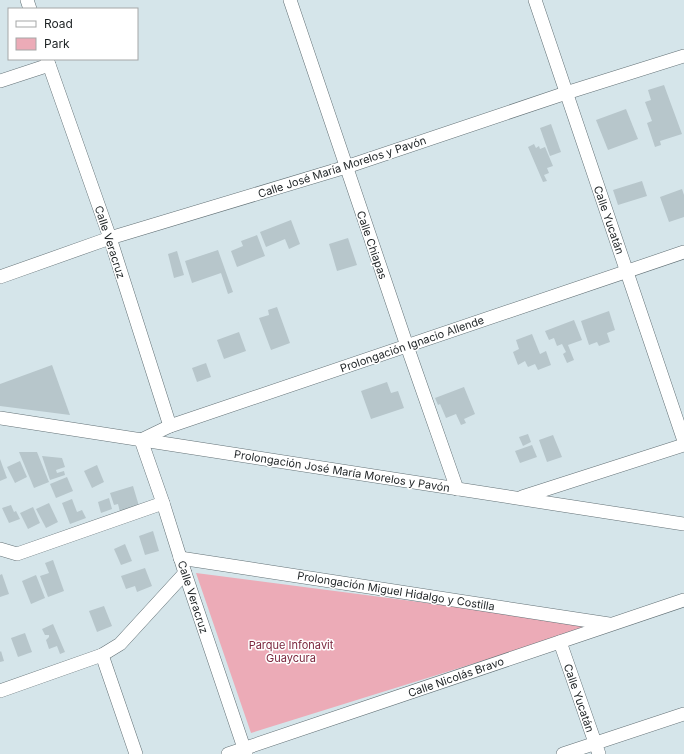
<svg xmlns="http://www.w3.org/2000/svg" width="684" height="754" viewBox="0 0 684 754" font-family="Inter,sans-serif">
<rect width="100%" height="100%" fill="#d5e5ea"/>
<!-- green -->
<path fill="#ecabb7" d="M 196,573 L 597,625 L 251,733 Z"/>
<!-- building -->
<g fill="#b7c6cb">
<path d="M 664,85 L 682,134 L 660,141 L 661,145 L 655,147 L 647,123 L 652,121 L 645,102 L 651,100 L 648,90 Z"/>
<path d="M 626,109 L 638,139 L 608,150 L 596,120 Z"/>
<path d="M 551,124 L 561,152 L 550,156 L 540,128 Z"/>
<path d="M 534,144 L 536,148 L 539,146 L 540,149 L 545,147 L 553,166 L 547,168 L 549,173 L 544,175 L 547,181 L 543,182 L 528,147 Z"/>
<path d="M 642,181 L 647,196 L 618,205 L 613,190 Z"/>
<path d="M 682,189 L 684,195 L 684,217 L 669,222 L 660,197 Z"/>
<path d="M 291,220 L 300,244 L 289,249 L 285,239 L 266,247 L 260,232 Z"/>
<path d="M 257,235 L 265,256 L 237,267 L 231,251 L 243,246 L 241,241 Z"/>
<path d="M 348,238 L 357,265 L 337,271 L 329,244 Z"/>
<path d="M 218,250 L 233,292 L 228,294 L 221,273 L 192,283 L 185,261 Z"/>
<path d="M 177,251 L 184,275 L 174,278 L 168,254 Z"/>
<path d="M 277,307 L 290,343 L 271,350 L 259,318 L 269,315 L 268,310 Z"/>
<path d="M 609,311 L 615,330 L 607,333 L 610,342 L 599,346 L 597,342 L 589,345 L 581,321 Z"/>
<path d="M 574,320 L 582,340 L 568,345 L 574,360 L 567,363 L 563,354 L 566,352 L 562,344 L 557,346 L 554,338 L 549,340 L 545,331 Z"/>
<path d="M 239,332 L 246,351 L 224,359 L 217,340 Z"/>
<path d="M 532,334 L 540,354 L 546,351 L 551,365 L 538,370 L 535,364 L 528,367 L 525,361 L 518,365 L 513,352 L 519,349 L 516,340 Z"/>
<path d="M 206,363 L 211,377 L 197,382 L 192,368 Z"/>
<path d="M 52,365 L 70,415 L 0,406 L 0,384 Z"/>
<path d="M 387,382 L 391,393 L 398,391 L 404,408 L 371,419 L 361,391 Z"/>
<path d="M 464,387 L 475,414 L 464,419 L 466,423 L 461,425 L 456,414 L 446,418 L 440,404 L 438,405 L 435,398 Z"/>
<path d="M 528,434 L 531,442 L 523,446 L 519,437 Z"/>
<path d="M 553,435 L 562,457 L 547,462 L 539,440 Z"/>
<path d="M 532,445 L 537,457 L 520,463 L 515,451 Z"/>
<path d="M 19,452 L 37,452 L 49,482 L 34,488 Z"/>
<path d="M 42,456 L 62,458 L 65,467 L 56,470 L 57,473 L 64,471 L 65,475 L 50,480 Z"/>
<path d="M 0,459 L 7,478 L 0,481 Z"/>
<path d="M 20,461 L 27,477 L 15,483 L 7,467 Z"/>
<path d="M 97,465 L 104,482 L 92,488 L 84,471 Z"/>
<path d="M 67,477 L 73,491 L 56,498 L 50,484 Z"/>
<path d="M 133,486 L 139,506 L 120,512 L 118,504 L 114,505 L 110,493 Z"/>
<path d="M 109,498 L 112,509 L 101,513 L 98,502 Z"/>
<path d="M 72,499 L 77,512 L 82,510 L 86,518 L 70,524 L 62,503 Z"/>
<path d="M 49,503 L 58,522 L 46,528 L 36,509 Z"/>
<path d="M 11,505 L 14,512 L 16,511 L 20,519 L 9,523 L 2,508 Z"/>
<path d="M 33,507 L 40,523 L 28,529 L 20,513 Z"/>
<path d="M 153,531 L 159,551 L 145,555 L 139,536 Z"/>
<path d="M 125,544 L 132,561 L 121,565 L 114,549 Z"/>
<path d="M 53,560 L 64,591 L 48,597 L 40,576 L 49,573 L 45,563 Z"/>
<path d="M 145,568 L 152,586 L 137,592 L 135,586 L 126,589 L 121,576 Z"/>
<path d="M 2,574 L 9,594 L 0,597 L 0,575 Z"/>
<path d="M 36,575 L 45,598 L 31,604 L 22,581 Z"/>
<path d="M 104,606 L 112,626 L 97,632 L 89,611 Z"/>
<path d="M 53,624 L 65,652 L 60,654 L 57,646 L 49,649 L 46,640 L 49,637 L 49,635 L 45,635 L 42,629 Z"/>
<path d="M 25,633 L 32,652 L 18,657 L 11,638 Z"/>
<path d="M 1,651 L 4,661 L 0,662 L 0,652 Z"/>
</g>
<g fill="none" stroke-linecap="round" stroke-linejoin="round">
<!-- minor casing -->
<g stroke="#637176" stroke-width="14">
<g id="minor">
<path d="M 27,0 L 30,9"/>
<path d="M 290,0 L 407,346 L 457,489"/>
<path d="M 535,0 L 684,441"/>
<path d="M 47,59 L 110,238 L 170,426"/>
<path d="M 0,81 L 49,65"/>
<path d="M 0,277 L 110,238 L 346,167 L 566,93 L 684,56"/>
<path d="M 0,418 L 684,524"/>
<path d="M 522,497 L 684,445"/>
<path d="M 0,549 L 17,554 L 163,503"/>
<path d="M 180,558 L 609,624"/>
<path d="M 560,642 L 599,754"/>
<path d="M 102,655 L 136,754"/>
<path d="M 0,691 L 102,655 L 120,644 L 185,573"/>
<path d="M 228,754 L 684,600"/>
<path d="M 246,754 L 185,573 L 163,503 L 141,440 L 170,426 L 684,252"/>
<path d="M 563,754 L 684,714"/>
</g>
</g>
<!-- minor -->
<use href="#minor" stroke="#fff" stroke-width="13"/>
</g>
<g text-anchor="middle" stroke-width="3" stroke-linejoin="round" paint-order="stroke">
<!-- street labels -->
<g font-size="11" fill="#1d2224" stroke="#fff">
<text transform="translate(342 167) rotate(-18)" y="4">Calle José María Morelos y Pavón</text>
<text transform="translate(609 220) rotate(71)" y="4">Calle Yucatán</text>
<text transform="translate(110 242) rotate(72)" y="4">Calle Veracruz</text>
<text transform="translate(372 245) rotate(71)" y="4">Calle Chiapas</text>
<text transform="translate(412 344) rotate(-19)" y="4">Prolongación Ignacio Allende</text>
<text transform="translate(342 471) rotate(9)" y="4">Prolongación José María Morelos y Pavón</text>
<text transform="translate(396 591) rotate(9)" y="4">Prolongación Miguel Hidalgo y Costilla</text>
<text transform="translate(193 597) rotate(72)" y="4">Calle Veracruz</text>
<text transform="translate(456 677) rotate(-19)" y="4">Calle Nicolás Bravo</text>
<text transform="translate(579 698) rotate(71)" y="4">Calle Yucatán</text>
</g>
<!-- park labels -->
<g font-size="11" fill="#7b273e" stroke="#fff">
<text x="291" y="649">Parque Infonavit<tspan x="291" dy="13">Guaycura</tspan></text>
</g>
</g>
<!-- legend -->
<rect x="8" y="8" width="130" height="52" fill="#ffffff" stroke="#a5a7a7"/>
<rect x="16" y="21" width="20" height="6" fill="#ffffff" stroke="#a5a7a7"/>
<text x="44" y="28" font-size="12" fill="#1d2224">Road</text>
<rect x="16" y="38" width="20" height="12" fill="#ecabb7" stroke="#a5a7a7"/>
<text x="44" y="48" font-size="12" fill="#1d2224">Park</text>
</svg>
